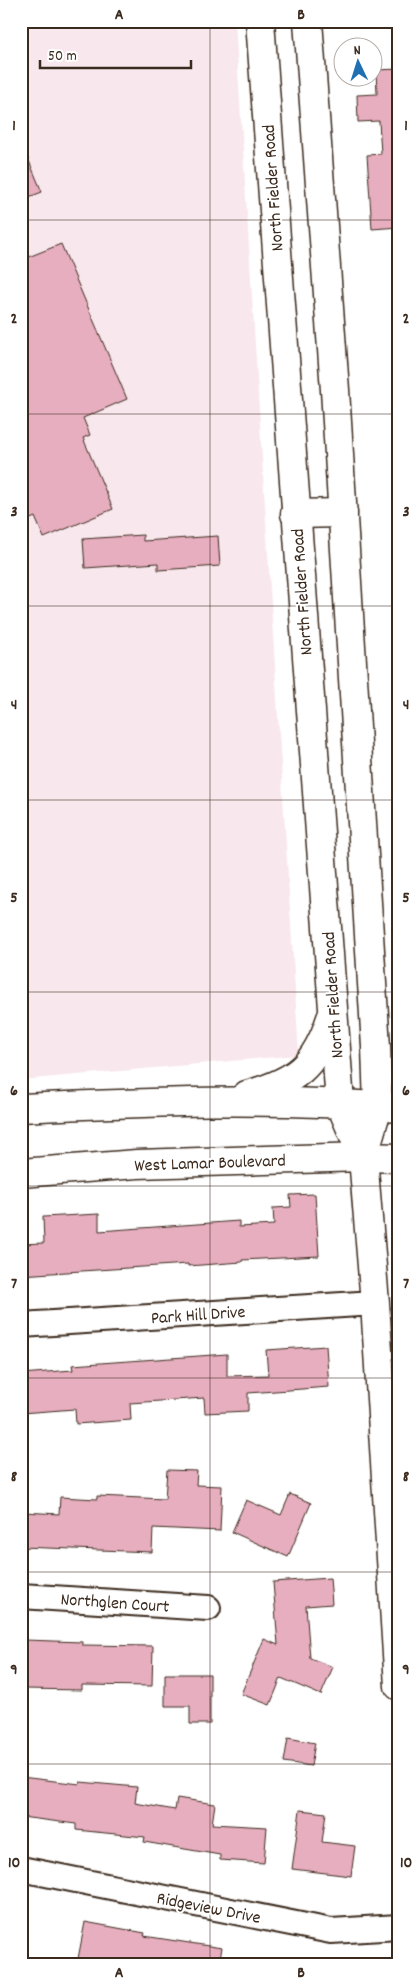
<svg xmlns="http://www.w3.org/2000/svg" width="420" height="1985" viewBox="0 0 420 1985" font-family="Dekko,sans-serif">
<rect width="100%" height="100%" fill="#fff"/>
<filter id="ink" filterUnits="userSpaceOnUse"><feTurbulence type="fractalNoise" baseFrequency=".02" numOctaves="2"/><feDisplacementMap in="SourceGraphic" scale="10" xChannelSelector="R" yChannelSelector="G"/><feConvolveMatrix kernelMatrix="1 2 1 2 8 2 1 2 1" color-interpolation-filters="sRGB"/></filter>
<g filter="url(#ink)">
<!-- built -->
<path fill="#f8e7ec" d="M 21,21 L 235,21 L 299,1055 L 21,1080 Z"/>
<!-- building -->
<g fill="#e7aebf" stroke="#3b2a1e">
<path d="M 399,69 L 399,227 L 372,229 L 367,155 L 381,154 L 379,121 L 358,122 L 357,95 L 377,94 L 376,70 Z"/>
<path d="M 21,142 L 42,192 L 21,200 Z"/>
<path d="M 61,244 L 127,399 L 83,418 L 90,435 L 83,438 L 113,509 L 44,538 L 35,517 L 21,523 L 21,260 Z"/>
<path d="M 143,535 L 143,541 L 218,536 L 220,566 L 158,570 L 158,563 L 85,568 L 83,539 Z"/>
<path d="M 315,1194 L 319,1256 L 242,1260 L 242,1262 L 188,1266 L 188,1264 L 21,1275 L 21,1244 L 44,1243 L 43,1217 L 99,1214 L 99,1231 L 239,1221 L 239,1227 L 274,1225 L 273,1208 L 291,1207 L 290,1195 Z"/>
<path d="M 326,1346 L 329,1387 L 248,1393 L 248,1411 L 205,1413 L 204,1398 L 130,1403 L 131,1420 L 76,1424 L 75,1409 L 21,1413 L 21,1374 L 73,1370 L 72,1365 L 227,1354 L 227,1376 L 268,1375 L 266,1350 Z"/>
<path d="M 167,1470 L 197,1471 L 196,1485 L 222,1486 L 220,1531 L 153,1528 L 152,1552 L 21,1547 L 24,1512 L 59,1514 L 60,1497 L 97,1499 L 97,1496 L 165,1499 Z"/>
<path d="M 290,1494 L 311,1503 L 288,1557 L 232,1532 L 246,1500 L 281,1515 Z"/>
<path d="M 330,1578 L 332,1604 L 306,1606 L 310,1658 L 333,1667 L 321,1695 L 281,1678 L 270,1705 L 241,1694 L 264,1639 L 278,1645 L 273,1582 Z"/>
<path d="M 25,1640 L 82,1642 L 82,1645 L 153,1646 L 152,1686 L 82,1685 L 82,1690 L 24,1689 Z"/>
<path d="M 165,1674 L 210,1674 L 210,1724 L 190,1724 L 190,1706 L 165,1706 Z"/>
<path d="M 288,1738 L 315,1743 L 311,1766 L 284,1762 Z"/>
<path d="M 21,1777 L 80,1784 L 80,1782 L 137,1787 L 135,1803 L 175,1810 L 177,1798 L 215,1804 L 212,1824 L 267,1827 L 264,1863 L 220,1860 L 220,1855 L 144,1842 L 145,1837 L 76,1830 L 76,1824 L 21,1817 Z"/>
<path d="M 300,1810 L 326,1813 L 322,1842 L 355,1846 L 351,1876 L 292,1869 Z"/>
<path d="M 85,1922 L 145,1933 L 144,1936 L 222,1948 L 219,1964 L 77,1964 Z"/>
</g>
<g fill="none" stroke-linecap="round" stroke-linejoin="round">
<!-- minor casing -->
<g stroke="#3b2a1e" stroke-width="28">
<g id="minor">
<path d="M 21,1325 L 375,1303"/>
<path d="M 21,1596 L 208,1608"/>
<path d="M 21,1869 L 331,1931 L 399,1927"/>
</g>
</g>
<!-- secondary casing -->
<g stroke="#3b2a1e" stroke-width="31">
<g id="secondary">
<path d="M 260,21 L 340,1103 L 363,1157 L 375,1303 L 399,1686"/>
<path d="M 308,21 L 335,390 L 376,1047 L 378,1106 L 363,1157"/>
<path d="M 295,514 L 343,513"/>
<path d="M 247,1095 C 296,1081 315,1067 331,1018"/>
<path d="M 21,1108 C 147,1102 273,1097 399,1108"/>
<path d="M 21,1173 L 137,1164 L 363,1157 L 399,1158"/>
</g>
</g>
<!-- minor -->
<use href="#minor" stroke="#fff" stroke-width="24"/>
<!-- secondary -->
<use href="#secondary" stroke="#fff" stroke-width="28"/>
</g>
</g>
<!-- grid -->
<path fill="none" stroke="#3b2a1e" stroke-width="1" stroke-opacity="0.55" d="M 210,21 L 210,1964M 21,220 L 399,220M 21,414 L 399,414M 21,606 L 399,606M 21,800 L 399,800M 21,992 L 399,992M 21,1186 L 399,1186M 21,1378 L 399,1378M 21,1572 L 399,1572M 21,1764 L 399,1764"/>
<g text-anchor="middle" stroke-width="4" stroke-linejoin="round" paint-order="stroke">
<!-- street labels -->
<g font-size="18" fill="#3b2a1e" stroke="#fff">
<text transform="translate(272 188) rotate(-94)" y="6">North Fielder Road</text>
<text transform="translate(301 592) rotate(-94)" y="6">North Fielder Road</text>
<text transform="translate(332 995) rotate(-94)" y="6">North Fielder Road</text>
<text transform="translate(210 1162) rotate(-2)" y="6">West Lamar Boulevard</text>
<text transform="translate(198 1314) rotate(-4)" y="6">Park Hill Drive</text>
<text transform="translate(115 1602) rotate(4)" y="6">Northglen Court</text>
<text transform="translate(209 1907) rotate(11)" y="6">Ridgeview Drive</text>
</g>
</g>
<!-- margin -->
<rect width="420" height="1985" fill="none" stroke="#fff" stroke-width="55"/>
<!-- north arrow -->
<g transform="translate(358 62) rotate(356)"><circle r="24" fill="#ffffff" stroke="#b1aaa5"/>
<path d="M0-4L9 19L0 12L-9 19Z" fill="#1f6fb2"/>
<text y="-8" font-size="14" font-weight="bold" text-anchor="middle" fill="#3b2a1e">N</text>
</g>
<!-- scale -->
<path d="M40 60v8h151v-8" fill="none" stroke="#3b2a1e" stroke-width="2.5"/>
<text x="48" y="60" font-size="15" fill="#3b2a1e" stroke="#ffffff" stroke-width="4" paint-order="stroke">50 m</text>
<rect x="28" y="28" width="364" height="1930" fill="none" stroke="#3b2a1e" stroke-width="2"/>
<g font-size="16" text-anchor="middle" font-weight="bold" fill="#3b2a1e">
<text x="119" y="19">A</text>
<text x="301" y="19">B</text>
<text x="14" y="130">1</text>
<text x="406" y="130">1</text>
<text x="14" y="323">2</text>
<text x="406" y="323">2</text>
<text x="14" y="516">3</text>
<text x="406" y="516">3</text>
<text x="14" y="709">4</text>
<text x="406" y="709">4</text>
<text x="14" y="902">5</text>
<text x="406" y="902">5</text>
<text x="14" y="1095">6</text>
<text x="406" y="1095">6</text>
<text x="14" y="1288">7</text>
<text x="406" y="1288">7</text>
<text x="14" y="1481">8</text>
<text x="406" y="1481">8</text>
<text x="14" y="1674">9</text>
<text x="406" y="1674">9</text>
<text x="14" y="1867">10</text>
<text x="406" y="1867">10</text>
<text x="119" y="1977">A</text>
<text x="301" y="1977">B</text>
</g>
</svg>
